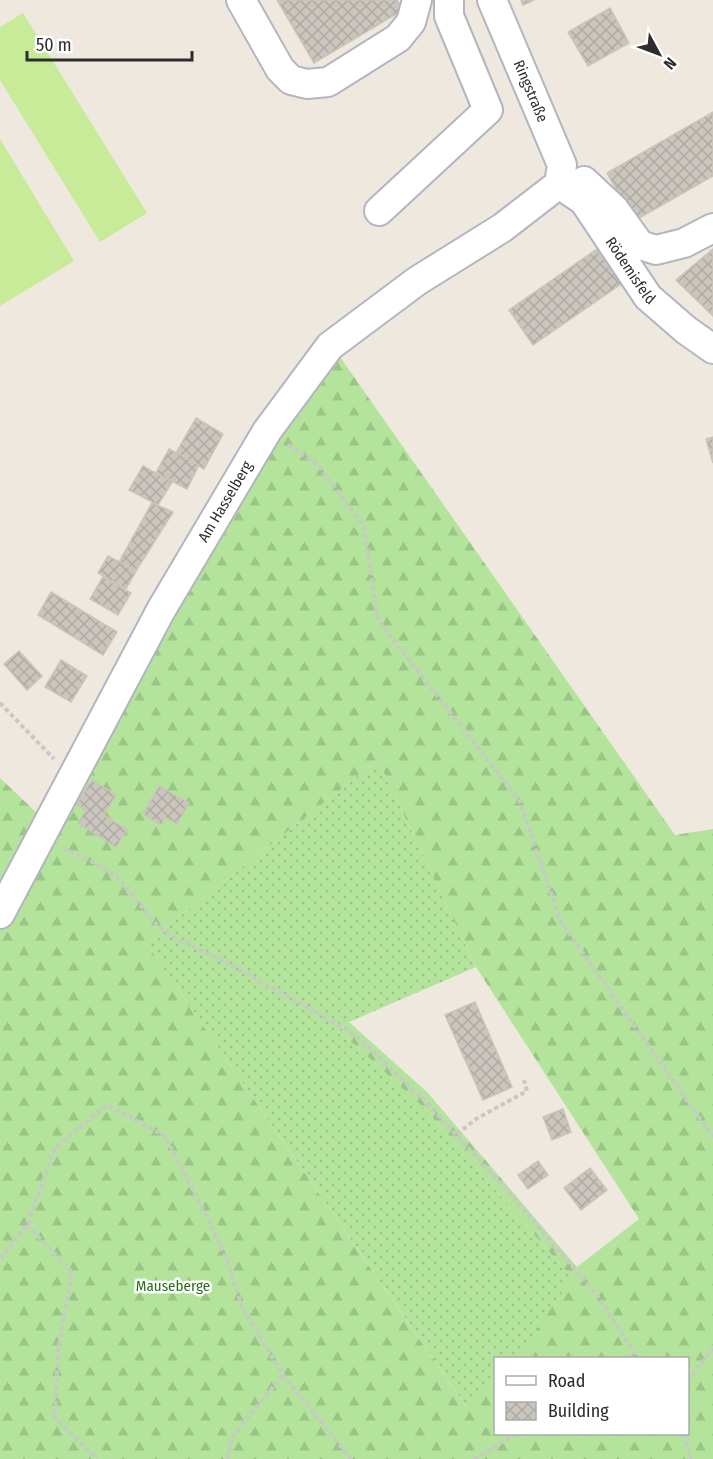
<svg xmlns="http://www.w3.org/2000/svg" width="713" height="1459" viewBox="0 0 713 1459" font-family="'Fira Sans Condensed',sans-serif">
<defs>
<pattern id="grass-dots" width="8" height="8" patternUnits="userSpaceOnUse" patternTransform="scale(1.5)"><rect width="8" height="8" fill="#b4e49c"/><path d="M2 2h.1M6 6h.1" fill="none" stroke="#9bc487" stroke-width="1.8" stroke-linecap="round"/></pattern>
<pattern id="forest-firs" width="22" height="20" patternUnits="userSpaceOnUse" patternTransform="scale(1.5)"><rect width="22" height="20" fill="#b4e49c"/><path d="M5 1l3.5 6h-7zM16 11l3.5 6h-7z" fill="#9bc487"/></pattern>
<pattern id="building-cross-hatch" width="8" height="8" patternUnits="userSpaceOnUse" patternTransform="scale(1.5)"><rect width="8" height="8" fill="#cac6be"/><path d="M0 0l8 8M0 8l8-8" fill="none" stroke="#aeaaa4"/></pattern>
</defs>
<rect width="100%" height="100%" fill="#eee8df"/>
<!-- grass -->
<path fill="url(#grass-dots)" d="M 378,760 L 476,967 L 349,1022 L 337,1032 L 354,1044 L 424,1108 L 572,1278 L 523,1352 L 517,1358 L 496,1358 L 495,1379 L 468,1409 L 146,943 Z"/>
<!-- forest -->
<g fill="url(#forest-firs)" fill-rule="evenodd">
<path d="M 333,347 L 675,835 L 713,829 L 713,1459 L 0,1459 L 0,923 L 164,612 ZM 378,760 L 476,967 L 639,1219 L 577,1267 L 427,1092 L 349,1022 L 337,1032 L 354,1044 L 424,1108 L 572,1278 L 517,1358 L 688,1358 L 688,1434 L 496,1434 L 495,1379 L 467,1408 L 146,943 Z"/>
<path d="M 0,778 L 39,815 L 0,891 Z"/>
</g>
<!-- pitch -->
<g fill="#c7eb98">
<path d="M 23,13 L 147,213 L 100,242 L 0,80 L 0,27 Z"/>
<path d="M 0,139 L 74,261 L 0,306 Z"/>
</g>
<!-- building -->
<g fill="url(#building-cross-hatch)" stroke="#cac4b9" stroke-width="1.5">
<path d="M 277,0 L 397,0 L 403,10 L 314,63 Z"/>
<path d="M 521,0 L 534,0 L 523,5 Z"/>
<path d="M 610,8 L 629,43 L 588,66 L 568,32 Z"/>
<path d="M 713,112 L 713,176 L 634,221 L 607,173 Z"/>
<path d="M 597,249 L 621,284 L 533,345 L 509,310 Z"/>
<path d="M 713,249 L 713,316 L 676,280 Z"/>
<path d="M 196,418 L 223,434 L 204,469 L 176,453 Z"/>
<path d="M 713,437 L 713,463 L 706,439 Z"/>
<path d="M 169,449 L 199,465 L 187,489 L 156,473 Z"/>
<path d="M 143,466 L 172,482 L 158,505 L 129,490 Z"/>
<path d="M 152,503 L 173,512 L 136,571 L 119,562 Z"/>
<path d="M 108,556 L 136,571 L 126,589 L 98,573 Z"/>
<path d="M 103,577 L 131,593 L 118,615 L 90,599 Z"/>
<path d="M 51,592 L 117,632 L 103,655 L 38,615 Z"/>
<path d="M 19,651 L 42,676 L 27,690 L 4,664 Z"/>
<path d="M 61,660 L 87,676 L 71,702 L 45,687 Z"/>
<path d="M 92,780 L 116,795 L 104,815 L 127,830 L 116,847 L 78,823 L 86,810 L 76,804 Z"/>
<path d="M 159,786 L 189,803 L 177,824 L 165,817 L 161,825 L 143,814 Z"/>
<path d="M 475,1002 L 512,1087 L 483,1100 L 445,1015 Z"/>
<path d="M 563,1109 L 571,1132 L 552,1140 L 543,1117 Z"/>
<path d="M 538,1161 L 548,1175 L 528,1189 L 518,1175 Z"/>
<path d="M 590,1168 L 607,1190 L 581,1210 L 564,1188 Z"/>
</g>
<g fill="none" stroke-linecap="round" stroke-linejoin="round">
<!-- minor casing -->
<g stroke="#b3b5c0" stroke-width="32">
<g id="minor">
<path d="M 241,0 L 280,69 L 291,80 L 307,84 L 328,82 L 398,38 L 411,22 L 417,0"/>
<path id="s1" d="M 492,0 L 562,165 L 559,184"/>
<path d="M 584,181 L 614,209 L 640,245 L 656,250 L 684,243 L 713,228"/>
<path id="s2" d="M 559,184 L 584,201 L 648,297 L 686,330 L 713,349"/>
<path d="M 379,211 L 488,110 L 449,16 L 449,0"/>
<path id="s3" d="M 0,914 L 161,610 L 267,431 L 330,346 L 417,281 L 502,228 L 559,184"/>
</g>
</g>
<!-- path -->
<g stroke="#c8c8c8" stroke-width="4" stroke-dasharray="4.5 3" stroke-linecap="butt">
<path d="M 288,445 L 317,464 L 364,527 L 378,620 L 519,800 L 561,922 L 713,1137"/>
<path d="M 0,703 L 54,759"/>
<path d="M 63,848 L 97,864 L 117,877 L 156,924 L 174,937 L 237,968 L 349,1031 L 366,1045 L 426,1102 L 505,1188 L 596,1294 L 638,1358"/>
<path d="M 457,1134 L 476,1119 L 527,1091 L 524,1080"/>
<path d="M 27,1225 L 72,1272 L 58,1351 L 55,1418 L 97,1459"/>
<path d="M 0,1259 L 27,1225 L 55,1148 L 107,1105 L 165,1136 L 210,1223 L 227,1260 L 242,1307 L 283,1375 L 351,1459"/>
<path d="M 628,1358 L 633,1352"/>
<path d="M 688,1381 L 713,1348"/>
<path d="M 684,1434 L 691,1459"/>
<path d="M 227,1459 L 233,1436 L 283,1375"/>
<path d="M 474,1459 L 516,1434"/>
</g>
<!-- minor -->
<use href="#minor" stroke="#fff" stroke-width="28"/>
</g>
<g text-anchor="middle" stroke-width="5" stroke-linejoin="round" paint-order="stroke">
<!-- street labels -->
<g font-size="15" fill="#2d2d2d" stroke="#fff">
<text dy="5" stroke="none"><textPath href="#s1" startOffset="99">Ringstraße</textPath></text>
<text dy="5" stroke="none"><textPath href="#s2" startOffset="114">Rödemisfeld</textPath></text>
<text dy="5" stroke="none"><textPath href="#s3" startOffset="470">Am Hasselberg</textPath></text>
</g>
<!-- park labels -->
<g font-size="15" fill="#2b6c1b" stroke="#fff">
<text x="173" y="1291">Mauseberge</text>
</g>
</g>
<!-- legend -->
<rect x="494" y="1357" width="195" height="78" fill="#ffffff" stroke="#ababab" stroke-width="1.5"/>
<rect x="506" y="1376" width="30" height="9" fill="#ffffff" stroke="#ababab" stroke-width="1.5"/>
<text x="548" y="1387" font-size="18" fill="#2d2d2d">Road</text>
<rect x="506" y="1402" width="30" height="18" fill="url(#building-cross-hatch)" stroke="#ababab" stroke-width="1.5"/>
<text x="548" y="1417" font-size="18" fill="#2d2d2d">Building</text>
<!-- north arrow -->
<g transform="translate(659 54) rotate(131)" stroke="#ffffff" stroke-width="4.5" paint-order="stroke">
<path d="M0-4.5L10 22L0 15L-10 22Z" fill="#2d2d2d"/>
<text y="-9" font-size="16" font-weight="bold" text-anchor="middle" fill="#2d2d2d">N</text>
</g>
<!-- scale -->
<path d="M27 51v9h165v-9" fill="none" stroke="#2d2d2d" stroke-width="3"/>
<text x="36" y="51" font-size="18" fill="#2d2d2d" stroke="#ffffff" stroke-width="4.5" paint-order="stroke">50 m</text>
</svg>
